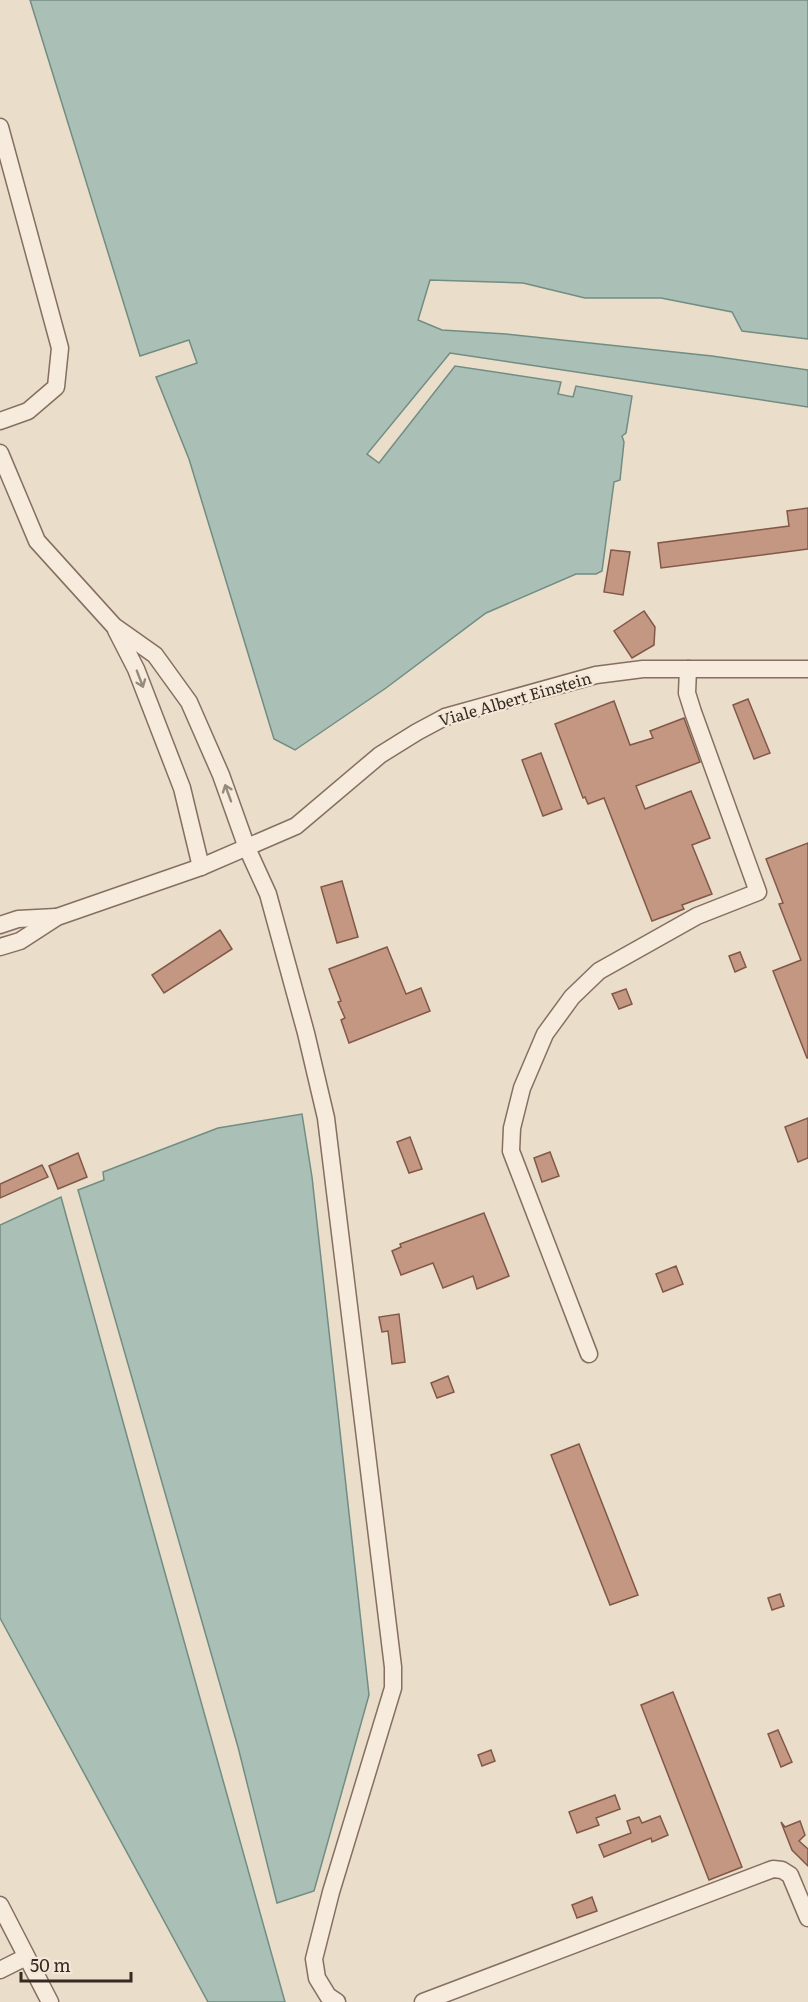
<svg xmlns="http://www.w3.org/2000/svg" width="808" height="2002" viewBox="0 0 808 2002" font-family="Literata,serif">
<rect width="100%" height="100%" fill="#eaddca"/>
<!-- water -->
<g fill="#aabfb6" stroke="#718d83" stroke-width="1.5">
<path d="M 30,0 L 808,0 L 808,339 L 742,331 L 732,312 L 661,298 L 585,298 L 523,283 L 430,280 L 418,320 L 442,330 L 506,334 L 712,356 L 808,370 L 808,407 L 450,353 L 367,454 L 379,463 L 455,366 L 561,382 L 558,394 L 573,397 L 576,386 L 632,396 L 626,433 L 622,436 L 624,442 L 620,480 L 614,482 L 602,571 L 596,574 L 576,574 L 486,613 L 386,688 L 295,750 L 274,739 L 189,459 L 156,377 L 197,363 L 189,340 L 140,356 Z"/>
<path d="M 302,1114 L 312,1177 L 369,1695 L 314,1891 L 277,1903 L 238,1747 L 78,1190 L 104,1180 L 103,1172 L 218,1128 Z"/>
<path d="M 61,1197 L 144,1498 L 285,2002 L 208,2002 L 0,1618 L 0,1225 Z"/>
</g>
<!-- building -->
<g fill="#c49783" stroke="#825848" stroke-width="1.5">
<path d="M 808,508 L 808,549 L 661,568 L 658,543 L 789,526 L 787,511 Z"/>
<path d="M 611,550 L 630,552 L 623,595 L 604,592 Z"/>
<path d="M 644,611 L 655,627 L 654,645 L 632,658 L 614,631 Z"/>
<path d="M 748,699 L 770,753 L 754,759 L 733,705 Z"/>
<path d="M 614,701 L 630,745 L 653,738 L 650,731 L 684,718 L 700,762 L 636,786 L 645,809 L 691,791 L 710,838 L 692,845 L 712,894 L 682,905 L 684,909 L 652,921 L 604,798 L 588,804 L 585,797 L 583,798 L 555,724 Z"/>
<path d="M 541,753 L 562,809 L 543,816 L 522,760 Z"/>
<path d="M 808,843 L 808,1058 L 807,1058 L 773,971 L 801,960 L 779,904 L 783,903 L 766,859 Z"/>
<path d="M 342,881 L 358,937 L 337,943 L 321,887 Z"/>
<path d="M 220,930 L 232,949 L 164,993 L 152,975 Z"/>
<path d="M 387,947 L 406,994 L 421,988 L 430,1011 L 349,1043 L 341,1020 L 345,1018 L 338,1002 L 341,1001 L 329,969 Z"/>
<path d="M 740,952 L 746,967 L 735,972 L 729,956 Z"/>
<path d="M 626,989 L 632,1004 L 619,1009 L 612,994 Z"/>
<path d="M 808,1118 L 808,1158 L 798,1162 L 785,1127 Z"/>
<path d="M 410,1137 L 422,1169 L 409,1173 L 397,1142 Z"/>
<path d="M 550,1152 L 559,1176 L 542,1182 L 534,1158 Z"/>
<path d="M 78,1153 L 87,1177 L 58,1189 L 49,1166 Z"/>
<path d="M 42,1165 L 48,1177 L 0,1198 L 0,1184 Z"/>
<path d="M 484,1213 L 509,1276 L 477,1289 L 473,1276 L 443,1288 L 433,1263 L 401,1275 L 392,1251 L 401,1247 L 400,1244 Z"/>
<path d="M 676,1266 L 683,1284 L 663,1292 L 656,1274 Z"/>
<path d="M 399,1314 L 405,1362 L 392,1364 L 388,1331 L 382,1332 L 379,1317 Z"/>
<path d="M 448,1376 L 454,1392 L 437,1398 L 431,1383 Z"/>
<path d="M 579,1444 L 638,1595 L 610,1605 L 551,1455 Z"/>
<path d="M 780,1594 L 784,1606 L 772,1610 L 768,1598 Z"/>
<path d="M 673,1692 L 742,1867 L 709,1880 L 641,1705 Z"/>
<path d="M 778,1730 L 792,1762 L 781,1767 L 768,1734 Z"/>
<path d="M 491,1750 L 495,1761 L 482,1766 L 478,1755 Z"/>
<path d="M 615,1795 L 620,1809 L 596,1818 L 599,1825 L 577,1833 L 569,1812 Z"/>
<path d="M 660,1816 L 668,1835 L 652,1842 L 651,1838 L 604,1857 L 599,1845 L 631,1833 L 627,1821 L 639,1817 L 642,1823 Z"/>
<path d="M 800,1821 L 805,1835 L 799,1841 L 808,1849 L 808,1866 L 792,1850 L 781,1822 L 785,1827 Z"/>
<path d="M 592,1897 L 597,1911 L 577,1918 L 572,1905 Z"/>
</g>
<g fill="none" stroke-linecap="round" stroke-linejoin="round">
<!-- minor casing -->
<g stroke="#856f60" stroke-width="19">
<g id="minor">
<path d="M 0,127 L 60,348 L 56,387 L 28,411 L 0,421"/>
<path d="M 0,453 L 37,541 L 114,626 L 155,655 L 189,702 L 221,775 L 247,848 L 268,894 L 306,1033 L 326,1118 L 393,1667 L 393,1688 L 331,1892 L 314,1959 L 317,1978 L 328,1996 L 337,2002"/>
<path d="M 116,630 L 136,669 L 182,788 L 201,867"/>
<path d="M 0,925 L 18,919 L 56,917"/>
<path d="M 0,947 L 20,941 L 57,917 L 201,867 L 296,826 L 380,755 L 417,732 L 445,717 L 596,675 L 643,669 L 808,669"/>
<path d="M 589,1354 L 511,1151 L 512,1128 L 522,1088 L 545,1034 L 572,997 L 599,971 L 697,916 L 758,892 L 693,712 L 687,693 L 688,669"/>
<path d="M 0,1905 L 50,2002"/>
<path d="M 0,1970 L 26,1957"/>
<path d="M 423,2002 L 773,1869 L 782,1870 L 790,1875 L 808,1918"/>
</g>
</g>
<!-- minor -->
<use href="#minor" stroke="#f6ebdc" stroke-width="16"/>
</g>
<!-- one-way arrows -->
<defs><path id="oneway-shaft" d="M-6 0H5M1.5-3L5.5 0L1.5 3" fill="none" stroke-width="1.6" stroke-linecap="round" stroke-linejoin="round" transform="scale(1.5)"/></defs>
<g stroke="#968a7f">
<use href="#oneway-shaft" transform="translate(140 679) rotate(69)"/>
<use href="#oneway-shaft" transform="translate(228 793) rotate(-110)"/>
</g>
<g text-anchor="middle" stroke-width="4.5" stroke-linejoin="round" paint-order="stroke">
<!-- street labels -->
<g font-size="16" fill="#372a22" stroke="#f3e8d8">
<text transform="translate(515 699) rotate(-16)" y="6">Viale Albert Einstein</text>
</g>
</g>
<!-- scale -->
<path d="M21 1972v9h110v-9" fill="none" stroke="#372a22" stroke-width="3"/>
<text x="30" y="1972" font-size="18" fill="#372a22" stroke="#f3e8d8" stroke-width="4.5" paint-order="stroke">50 m</text>
</svg>
